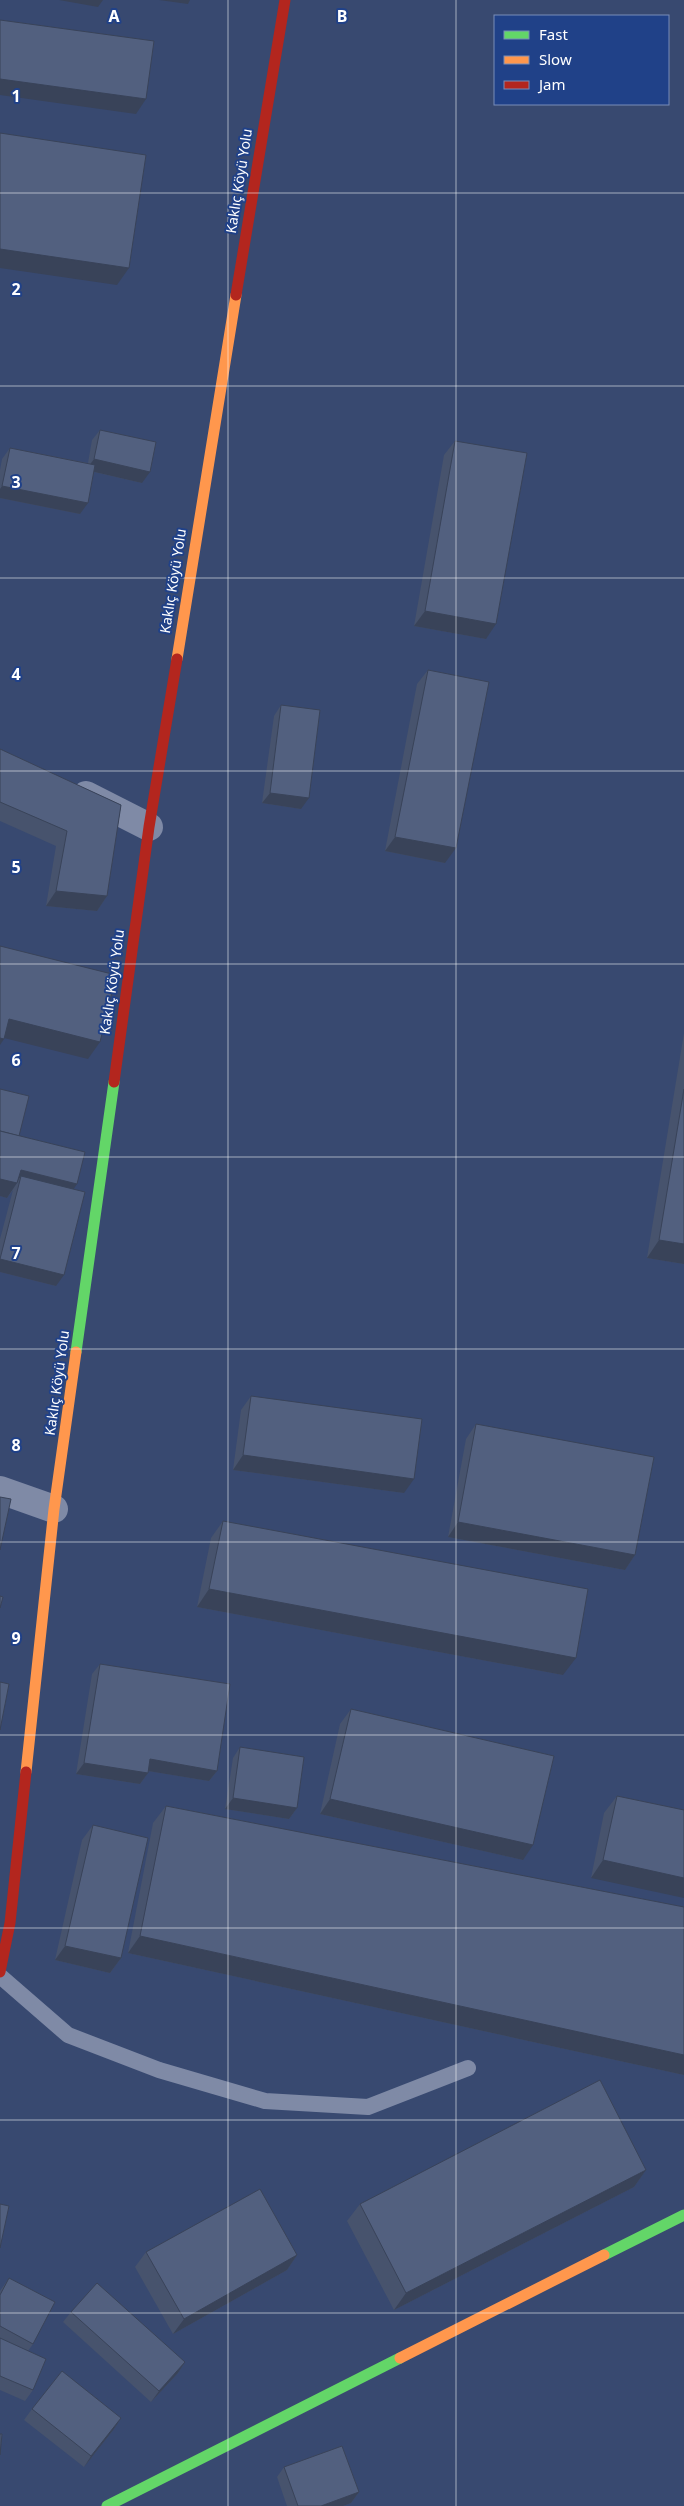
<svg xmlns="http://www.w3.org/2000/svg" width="684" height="2506" viewBox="0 0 684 2506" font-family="'Noto Sans',sans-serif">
<rect width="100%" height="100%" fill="#384970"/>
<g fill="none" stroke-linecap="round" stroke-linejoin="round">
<!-- lane -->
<path stroke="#7f8aa6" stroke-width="16" d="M 0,1976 L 68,2035 L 159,2070 L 265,2101 L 368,2107 L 468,2068"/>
<!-- street -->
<g stroke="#7f8aa6" stroke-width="28">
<path d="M 86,795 L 149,827"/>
<path d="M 0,1490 L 54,1509"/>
</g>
<!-- fast -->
<g stroke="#63d668" stroke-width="11">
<path d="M 76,1352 L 114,1082"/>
<path d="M 604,2255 L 684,2215"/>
<path d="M 107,2506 L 400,2358"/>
</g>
<!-- slow -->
<g stroke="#ff974d" stroke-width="11">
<path d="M 177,659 L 236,295"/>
<path d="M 26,1772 L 54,1509 L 76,1352"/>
<path d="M 400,2358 L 604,2255"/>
</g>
<!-- jam -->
<g stroke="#b3261e" stroke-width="11">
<path d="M 236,295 L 285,0"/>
<path d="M 114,1082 L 149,827 L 177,659"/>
<path d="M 0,1972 L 10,1923 L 26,1772"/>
</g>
</g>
<!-- wall -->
<g fill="#47536d">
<path d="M 100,430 L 142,483 L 94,472 L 80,514 L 0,498 L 0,470 L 2,459 L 10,448 L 88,463 L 92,440 Z"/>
<path d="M 455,441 L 486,639 L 414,626 L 444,455 Z"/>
<path d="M 428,670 L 445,863 L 385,851 L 417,684 Z"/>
<path d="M 281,705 L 301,809 L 262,803 L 274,716 Z"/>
<path d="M 0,749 L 121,805 L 107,896 L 97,911 L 46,906 L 56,846 L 0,821 Z"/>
<path d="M 684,1033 L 684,1264 L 647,1258 Z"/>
<path d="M 0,1089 L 19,1136 L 73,1189 L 56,1286 L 0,1272 L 0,1239 L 13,1190 L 7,1198 L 0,1196 Z"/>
<path d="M 251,1396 L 404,1493 L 233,1470 L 241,1410 Z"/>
<path d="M 476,1424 L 635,1555 L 625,1570 L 448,1537 L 466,1439 Z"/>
<path d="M 223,1521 L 563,1675 L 197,1607 L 211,1538 Z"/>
<path d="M 100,1664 L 217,1771 L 209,1781 L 148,1771 L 148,1773 L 140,1784 L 76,1774 L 92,1674 Z"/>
<path d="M 351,1709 L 523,1860 L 320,1814 L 340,1724 Z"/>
<path d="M 240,1747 L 297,1808 L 289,1819 L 225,1809 L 233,1758 Z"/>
<path d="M 617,1796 L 684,1810 L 591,1878 L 604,1813 Z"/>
<path d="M 166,1806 L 684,1907 L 684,2075 L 128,1953 L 153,1823 Z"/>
<path d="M 93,1825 L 121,1958 L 110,1973 L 55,1960 L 82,1840 Z"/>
<path d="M 646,2170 L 634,2187 L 394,2310 L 347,2221 L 360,2204 Z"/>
<path d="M 146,2252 L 297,2255 L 287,2270 L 173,2334 L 135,2267 Z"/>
<path d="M 9,2278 L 33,2344 L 28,2351 L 33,2390 L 25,2401 L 0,2390 L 0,2291 Z"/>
<path d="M 71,2312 L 185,2362 L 178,2373 L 151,2402 L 63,2322 Z"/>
<path d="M 32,2409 L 121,2418 L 114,2429 L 84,2467 L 24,2420 Z"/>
<path d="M 284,2467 L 359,2492 L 351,2503 L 343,2506 L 287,2506 L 277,2477 Z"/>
</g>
<!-- shaded-wall -->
<g fill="#394359">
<path d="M 59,0 L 103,0 L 98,7 Z"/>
<path d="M 159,0 L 190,0 L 188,4 Z"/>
<path d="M 0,79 L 146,99 L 136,114 L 0,95 Z"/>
<path d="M 0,249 L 129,268 L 117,285 L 0,268 Z"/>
<path d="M 94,459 L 150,472 L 142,483 L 86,470 Z"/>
<path d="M 2,486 L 88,503 L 80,514 L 0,498 L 0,489 Z"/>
<path d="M 425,611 L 496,624 L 486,639 L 414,626 Z"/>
<path d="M 270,793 L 309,798 L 301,809 L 262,803 Z"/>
<path d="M 395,837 L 456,848 L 445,863 L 385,851 Z"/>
<path d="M 56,891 L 107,896 L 97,911 L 46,906 Z"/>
<path d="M 9,1019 L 100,1042 L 88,1059 L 0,1037 Z"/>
<path d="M 0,1038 L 4,1039 L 0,1045 Z"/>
<path d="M 21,1170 L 77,1184 L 67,1199 L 21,1176 L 16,1183 L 17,1183 L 7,1198 L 0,1196 L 0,1179 Z"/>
<path d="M 659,1240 L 684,1244 L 684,1264 L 647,1258 Z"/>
<path d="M 0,1259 L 64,1275 L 56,1286 L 0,1272 Z"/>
<path d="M 243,1455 L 414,1479 L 404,1493 L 233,1470 Z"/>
<path d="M 458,1522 L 635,1555 L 625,1570 L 448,1537 Z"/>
<path d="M 209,1589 L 576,1658 L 563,1675 L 197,1607 Z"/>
<path d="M 150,1759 L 217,1771 L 209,1781 L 142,1770 Z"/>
<path d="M 84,1763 L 148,1773 L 140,1784 L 76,1774 Z"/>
<path d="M 233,1798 L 297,1808 L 289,1819 L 225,1809 Z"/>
<path d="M 330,1799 L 533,1845 L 523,1860 L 320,1814 Z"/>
<path d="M 603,1860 L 684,1878 L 684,1898 L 591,1878 Z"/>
<path d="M 140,1936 L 684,2055 L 684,2075 L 128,1953 Z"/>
<path d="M 65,1946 L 121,1958 L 110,1973 L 55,1960 Z"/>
<path d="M 646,2170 L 634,2187 L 394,2310 L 406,2293 Z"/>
<path d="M 297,2255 L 287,2270 L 173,2334 L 184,2319 Z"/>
<path d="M 185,2362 L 178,2373 L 151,2402 L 159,2391 Z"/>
<path d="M 121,2418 L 114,2429 L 84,2467 L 91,2456 Z"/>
<path d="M 359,2492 L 351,2503 L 343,2506 L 321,2506 Z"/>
</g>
<!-- building -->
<g fill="#52607f" stroke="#394359">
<path d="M 0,20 L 154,41 L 146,99 L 0,79 Z"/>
<path d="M 0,133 L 146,155 L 129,268 L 0,249 Z"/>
<path d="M 100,430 L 156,442 L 150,472 L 94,459 Z"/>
<path d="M 455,441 L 527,453 L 496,624 L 425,611 Z"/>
<path d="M 10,448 L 95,465 L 88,503 L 2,486 Z"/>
<path d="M 428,670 L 489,682 L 456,848 L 395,837 Z"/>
<path d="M 281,705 L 320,710 L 309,798 L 270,793 Z"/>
<path d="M 0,749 L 121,805 L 107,896 L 56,891 L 67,831 L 0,802 Z"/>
<path d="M 0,946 L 116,975 L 100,1042 L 9,1019 L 4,1039 L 0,1038 Z"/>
<path d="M 0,1089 L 29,1096 L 19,1136 L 0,1131 Z"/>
<path d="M 684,1089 L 684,1244 L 659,1240 Z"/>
<path d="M 0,1131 L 85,1152 L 77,1184 L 21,1170 L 17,1183 L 0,1179 Z"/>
<path d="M 21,1176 L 85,1192 L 64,1275 L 0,1259 Z"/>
<path d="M 251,1396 L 422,1419 L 414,1479 L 243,1455 Z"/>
<path d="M 476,1424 L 654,1457 L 635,1555 L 458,1522 Z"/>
<path d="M 0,1497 L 11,1499 L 0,1550 Z"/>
<path d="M 223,1521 L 588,1589 L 576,1658 L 209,1589 Z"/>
<path d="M 0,1596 L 3,1597 L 0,1608 Z"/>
<path d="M 100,1664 L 230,1684 L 217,1771 L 150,1759 L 148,1773 L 84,1763 Z"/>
<path d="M 0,1682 L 9,1684 L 0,1730 Z"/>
<path d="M 351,1709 L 554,1756 L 533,1845 L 330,1799 Z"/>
<path d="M 240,1747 L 304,1757 L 297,1808 L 233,1798 Z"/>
<path d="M 617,1796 L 684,1810 L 684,1878 L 603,1860 Z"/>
<path d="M 166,1806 L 684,1907 L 684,2055 L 140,1936 Z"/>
<path d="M 93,1825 L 148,1838 L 121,1958 L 65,1946 Z"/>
<path d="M 600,2080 L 646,2170 L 406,2293 L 360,2204 Z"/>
<path d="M 260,2189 L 297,2255 L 184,2319 L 146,2252 Z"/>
<path d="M 0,2204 L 9,2206 L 0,2248 Z"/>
<path d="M 9,2278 L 55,2302 L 33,2344 L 0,2326 L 0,2295 Z"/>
<path d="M 97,2283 L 185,2362 L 159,2391 L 71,2312 Z"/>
<path d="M 0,2338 L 46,2359 L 33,2390 L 0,2376 Z"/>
<path d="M 62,2371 L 121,2418 L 91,2456 L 32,2409 Z"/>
<path d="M 0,2434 L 2,2434 L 0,2455 Z"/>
<path d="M 342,2446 L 359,2492 L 321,2506 L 298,2506 L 284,2467 Z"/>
</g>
<!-- grid -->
<path fill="none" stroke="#fff" stroke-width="1" stroke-opacity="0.55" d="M 228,0 L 228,2506M 456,0 L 456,2506M 0,193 L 684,193M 0,386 L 684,386M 0,578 L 684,578M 0,771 L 684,771M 0,964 L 684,964M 0,1157 L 684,1157M 0,1349 L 684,1349M 0,1542 L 684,1542M 0,1735 L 684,1735M 0,1928 L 684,1928M 0,2120 L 684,2120M 0,2313 L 684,2313"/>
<g text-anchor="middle" stroke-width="4" stroke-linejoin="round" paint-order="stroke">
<!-- street labels -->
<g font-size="14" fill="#fff" stroke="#204188">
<text transform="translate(239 181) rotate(-81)" y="5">Kaklıç Köyü Yolu</text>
<text transform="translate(173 581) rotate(-81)" y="5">Kaklıç Köyü Yolu</text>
<text transform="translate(112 982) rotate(-82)" y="5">Kaklıç Köyü Yolu</text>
<text transform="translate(57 1383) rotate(-82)" y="5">Kaklıç Köyü Yolu</text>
</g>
</g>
<g font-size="16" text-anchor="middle" font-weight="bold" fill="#fff" stroke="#204188" stroke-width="4" stroke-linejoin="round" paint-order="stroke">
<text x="114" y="22">A</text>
<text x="342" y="22">B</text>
<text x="16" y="102">1</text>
<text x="16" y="295">2</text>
<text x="16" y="488">3</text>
<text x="16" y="680">4</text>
<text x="16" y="873">5</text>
<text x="16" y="1066">6</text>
<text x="16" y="1259">7</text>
<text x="16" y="1451">8</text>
<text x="16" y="1644">9</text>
</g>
<!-- legend -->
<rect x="494" y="15" width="175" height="90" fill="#204188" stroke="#798db8"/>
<rect x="504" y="31" width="25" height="8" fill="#63d668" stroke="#798db8"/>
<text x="539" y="40" font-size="15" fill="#ffffff">Fast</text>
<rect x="504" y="56" width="25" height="8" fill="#ff974d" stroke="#798db8"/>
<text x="539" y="65" font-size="15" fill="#ffffff">Slow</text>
<rect x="504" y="81" width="25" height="8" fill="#b3261e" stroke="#798db8"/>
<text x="539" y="90" font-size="15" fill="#ffffff">Jam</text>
</svg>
